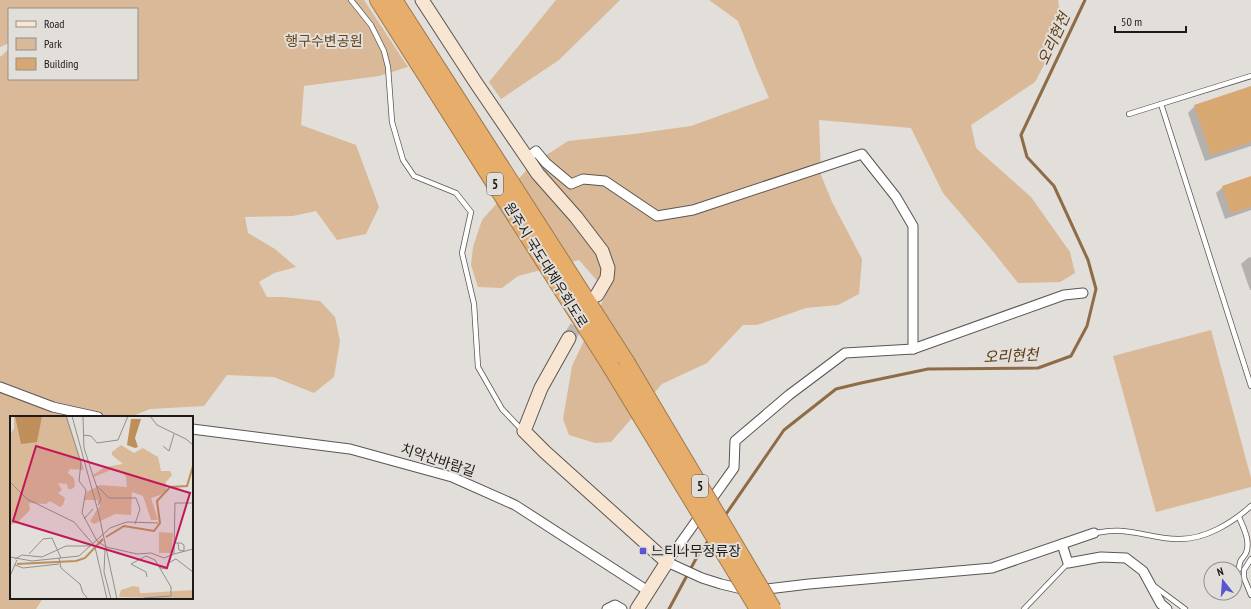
<svg xmlns="http://www.w3.org/2000/svg" width="1251" height="609" viewBox="0 0 1251 609" font-family="'PT Sans Narrow','Noto Sans KR',sans-serif">
<rect width="100%" height="100%" fill="#e2ded9"/>
<!-- green -->
<g fill="#d9b997">
<path d="M 0,0 L 364,0 L 408,67 L 379,76 L 304,86 L 301,125 L 356,145 L 379,207 L 366,234 L 337,240 L 316,211 L 293,216 L 245,217 L 248,233 L 275,249 L 296,267 L 274,273 L 259,282 L 267,297 L 284,297 L 320,301 L 335,317 L 340,341 L 334,377 L 314,393 L 274,377 L 227,375 L 204,406 L 150,409 L 130,417 L 11,417 L 11,598 L 43,598 L 36,609 L 0,609 L 0,57 L 9,49 L 9,79 L 137,79 L 137,9 L 9,9 L 9,43 L 0,47 Z"/>
<path d="M 556,0 L 620,0 L 559,60 L 501,99 L 489,82 Z"/>
<path d="M 709,0 L 1058,0 L 1063,29 L 1035,82 L 971,125 L 976,148 L 1031,197 L 1070,252 L 1075,273 L 1060,282 L 1018,283 L 991,249 L 943,193 L 911,128 L 819,120 L 821,175 L 832,202 L 862,259 L 859,294 L 838,305 L 806,308 L 757,325 L 743,325 L 707,363 L 662,384 L 611,442 L 595,443 L 569,435 L 563,419 L 572,366 L 607,292 L 579,260 L 518,276 L 502,288 L 478,287 L 471,265 L 473,247 L 482,220 L 531,165 L 568,141 L 634,134 L 691,126 L 769,98 L 757,70 L 738,21 Z"/>
<path d="M 1211,330 L 1251,478 L 1251,487 L 1156,512 L 1113,356 Z"/>
</g>
<!-- shadow -->
<g fill="#0003">
<path d="M 1251,87 L 1251,146 L 1205,161 L 1188,113 L 1195,106 Z"/>
<path d="M 1251,177 L 1251,210 L 1225,219 L 1216,193 L 1223,187 Z"/>
<path d="M 1251,257 L 1251,290 L 1250,290 L 1241,264 L 1248,258 Z"/>
</g>
<g fill="none" stroke-linecap="round" stroke-linejoin="round">
<!-- stream -->
<g stroke="#8e6c47" stroke-width="3">
<path d="M 724,517 L 784,430 L 836,389 L 861,383 L 928,369 L 1038,368 L 1071,356 L 1087,326 L 1096,289 L 1088,260 L 1054,186 L 1027,157 L 1021,135 L 1085,0"/>
<path d="M 669,609 L 698,555 L 710,538"/>
</g>
</g>
<!-- building -->
<g fill="#d8a873">
<path d="M 1251,86 L 1251,142 L 1211,155 L 1194,105 Z"/>
<path d="M 1251,176 L 1251,207 L 1231,213 L 1222,186 Z"/>
</g>
<g fill="none" stroke-linecap="round" stroke-linejoin="round">
<!-- secondary-tunnel -->
<path stroke="#bbb7b3" stroke-width="13" stroke-dasharray="13 6" stroke-linecap="butt" d="M 569,338 L 585,313"/>
<!-- lane casing -->
<g stroke="#5a5652" stroke-width="6">
<g id="lane">
<path d="M 351,0 L 371,25 L 384,51 L 388,67 L 392,122 L 403,160 L 414,176 L 456,193 L 471,212 L 462,253 L 474,304 L 478,367 L 502,409 L 522,430"/>
<path d="M 1251,76 L 1161,104 L 1251,386"/>
<path d="M 1129,114 L 1161,104"/>
<path d="M 1239,517 C 1243,527 1251,541 1246,553 C 1242,561 1240,557 1239,569"/>
<path d="M 1094,533 C 1103,532 1113,530 1122,531 C 1141,532 1160,540 1180,539 C 1206,539 1232,523 1251,506"/>
<path d="M 1251,559 L 1244,570 L 1244,578 L 1251,595"/>
<path d="M 1154,586 L 1185,609"/>
<path d="M 1024,609 L 1068,563"/>
</g>
</g>
<!-- street casing -->
<g stroke="#5a5652" stroke-width="11">
<g id="street">
<path d="M 527,158 L 536,151 L 546,163 L 571,184 L 583,179 L 605,181 L 657,216 L 693,210 L 862,154 L 896,197 L 913,226 L 913,349"/>
<path d="M 0,387 L 53,407 L 98,417"/>
<path d="M 192,429 L 350,449 L 452,477 L 515,505 L 648,591"/>
<path d="M 1062,544 L 1068,563 L 1101,557 L 1126,558 L 1143,571 L 1161,604 L 1167,609"/>
<path d="M 746,590 L 721,584 L 702,578 L 667,562 L 734,468 L 735,441 L 789,395 L 845,353 L 913,349 L 1064,295 L 1083,293"/>
<path d="M 759,590 L 809,584 L 992,568 L 1094,533"/>
<path d="M 607,609 L 615,605 L 622,609"/>
</g>
</g>
<!-- secondary casing -->
<g stroke="#5a5652" stroke-width="15">
<g id="secondary">
<path d="M 422,0 L 476,83 L 538,174 L 576,217 L 602,251 L 608,268 L 607,278 L 597,295"/>
<path d="M 569,338 L 541,388 L 524,431 L 545,452 L 667,562 L 637,609"/>
</g>
</g>
<!-- highway casing -->
<g stroke="#a07a4e" stroke-width="18">
<g id="highway">
<path d="M 378,0 L 611,367"/>
<path d="M 394,0 L 627,363"/>
</g>
</g>
<!-- lane -->
<use href="#lane" stroke="#fff" stroke-width="4.5"/>
<!-- street -->
<use href="#street" stroke="#fff" stroke-width="9"/>
<!-- secondary -->
<use href="#secondary" stroke="#f8e6d2" stroke-width="13"/>
<!-- highway -->
<use href="#highway" stroke="#e7ad6a" stroke-width="16"/>
<!-- highway-bridge casing -->
<g stroke="#a07a4e" stroke-width="18" stroke-linecap="butt">
<g id="highway-bridge">
<path d="M 627,363 L 773,609"/>
<path d="M 611,367 L 758,609"/>
</g>
</g>
<!-- highway-bridge -->
<use href="#highway-bridge" stroke="#e7ad6a" stroke-width="16"/>
</g>
<!-- markers -->
<rect fill="#5957cf" stroke="#e2ded9" stroke-width="1.5" x="639" y="547" width="8" height="8" rx="2"/>
<g text-anchor="middle" stroke-width="4" stroke-linejoin="round" paint-order="stroke">
<!-- shield labels -->
<g fill="#e2ded9" stroke="#585653" stroke-width="1">
<rect x="487" y="173" width="16" height="22" rx="3"/>
<rect x="692" y="475" width="16" height="22" rx="3"/>
</g>
<g font-size="13" font-weight="bold" fill="#1d1b19">
<text x="495" y="189">5</text>
<text x="700" y="491">5</text>
</g>
<!-- park labels -->
<g font-size="14" fill="#68471f" stroke="#e2ded9">
<text x="324" y="46">행구수변공원</text>
</g>
<!-- street labels -->
<g font-size="14" fill="#1d1b19" stroke="#e2ded9">
<text transform="translate(546 265) rotate(58)" y="5">원주시 국도대체우회도로</text>
<text transform="translate(438 460) rotate(18)" y="5">치악산바람길</text>
</g>
<!-- poi labels -->
<g font-size="14" fill="#1d1b19" stroke="#e2ded9" text-anchor="start">
<text x="651" y="556">느티나무정류장</text>
</g>
<!-- water labels -->
<g font-size="15" font-style="italic" fill="#5a3910" stroke="#e2ded9">
<text transform="translate(1054 39) rotate(-65)" y="5">오리현천</text>
<text transform="translate(1011 356) rotate(-3)" y="5">오리현천</text>
</g>
</g>
<!-- overview -->
<g transform="translate(10 416)">
<rect width="183" height="183" fill="#e2ded9"/>
<path d="M 4,0 L 57,0 L 74,54 L 60,53 L 58,57 L 64,62 L 65,70 L 62,73 L 58,73 L 57,68 L 48,67 L 52,74 L 48,77 L 55,82 L 53,89 L 50,91 L 40,85 L 36,88 L 19,87 L 20,94 L 7,107 L 0,109 L 0,19 L 4,12 ZM 111,29 L 124,37 L 133,32 L 136,34 L 148,41 L 151,55 L 160,55 L 162,59 L 156,66 L 156,74 L 150,79 L 141,82 L 148,104 L 141,104 L 133,80 L 122,76 L 121,99 L 105,98 L 84,108 L 80,105 L 90,89 L 87,84 L 74,84 L 77,76 L 90,69 L 117,71 L 116,61 L 112,56 L 103,53 L 84,61 L 83,59 L 95,51 L 113,48 L 102,39 L 102,36 ZM 149,116 L 163,117 L 162,137 L 149,137 ZM 123,170 L 129,171 L 130,177 L 135,177 L 183,174 L 183,183 L 109,181 L 111,174 Z" fill="#d9b997"/>
<path d="M 5,0 L 32,0 L 27,26 L 11,28 ZM 121,3 L 131,3 L 125,22 L 128,31 L 125,32 L 117,29 Z" fill="#be8f5b"/>
<path fill="none" stroke="#be8f5b" stroke-width="2" d="M 96,121 L 114,110 L 144,115 L 150,107 L 147,85 L 160,71 L 177,70 L 183,50M 7,148 L 66,145 L 75,142 L 93,123"/>
<path fill="none" stroke="#93908c" stroke-width="1" d="M 56,0 L 71,47 L 69,65 L 76,74 L 72,97 L 87,125 L 96,131 L 127,138 L 141,137 L 154,142 L 164,138M 62,0 L 89,99 L 107,183M 73,0 L 74,32 L 91,84 L 88,89M 140,0 L 147,9 L 176,23 L 183,29M 73,19 L 81,20 L 87,27 L 108,24 L 118,0M 153,30 L 159,35 L 164,18M 0,66 L 17,83 L 64,106 L 83,128M 86,69 L 99,82 L 126,82 L 130,93 L 125,108M 183,87 L 165,87 L 164,138 L 183,133M 74,103 L 83,93M 165,127 L 171,127 L 174,129 L 174,135 L 169,134 L 168,127M 85,131 L 97,183M 95,134 L 94,156 L 101,183M 19,138 L 33,123 L 42,122 L 51,142M 0,141 L 22,145 L 69,140 L 100,112 L 108,109 L 117,106 L 148,107M 49,142 L 51,152 L 70,168 L 73,177 L 78,183M 5,143 L 12,139 L 32,141 L 56,130 L 81,130M 5,149 L 13,152 L 49,148M 148,149 L 151,152 L 157,153 L 158,147 L 166,143 L 183,156M 0,160 L 7,144M 134,182 L 161,180 L 161,171 L 145,144 L 136,140 L 121,148 L 136,156 L 137,161"/>
<path fill="#c2185b" fill-opacity="0.15" stroke="#c2185b" stroke-width="2" d="M 26,30 L 180,77 L 157,152 L 3,105 Z"/>
<rect width="183" height="183" fill="none" stroke="#1d1b19" stroke-width="2"/>
</g>
<!-- legend -->
<rect x="8" y="8" width="130" height="72" fill="#e2ded9" stroke="#93908c"/>
<rect x="16" y="21" width="20" height="6" fill="#f8e6d2" stroke="#93908c"/>
<text x="44" y="28" font-size="12" fill="#1d1b19">Road</text>
<rect x="16" y="38" width="20" height="12" fill="#d9b997" stroke="#93908c"/>
<text x="44" y="48" font-size="12" fill="#1d1b19">Park</text>
<rect x="16" y="58" width="20" height="12" fill="#d8a873" stroke="#93908c"/>
<text x="44" y="68" font-size="12" fill="#1d1b19">Building</text>
<!-- north arrow -->
<g transform="translate(1223 581) rotate(343)"><circle r="19" fill="#e2ded9" stroke="#93908c"/>
<path d="M0-3L7 15L0 10L-7 15Z" fill="#5957cf"/>
<text y="-6" font-size="11" font-weight="bold" text-anchor="middle" fill="#1d1b19">N</text>
</g>
<!-- scale -->
<path d="M1115 26v6h71v-6" fill="none" stroke="#1d1b19" stroke-width="2"/>
<text x="1121" y="26" font-size="12" fill="#1d1b19" stroke="#e2ded9" stroke-width="3" paint-order="stroke">50 m</text>
</svg>
